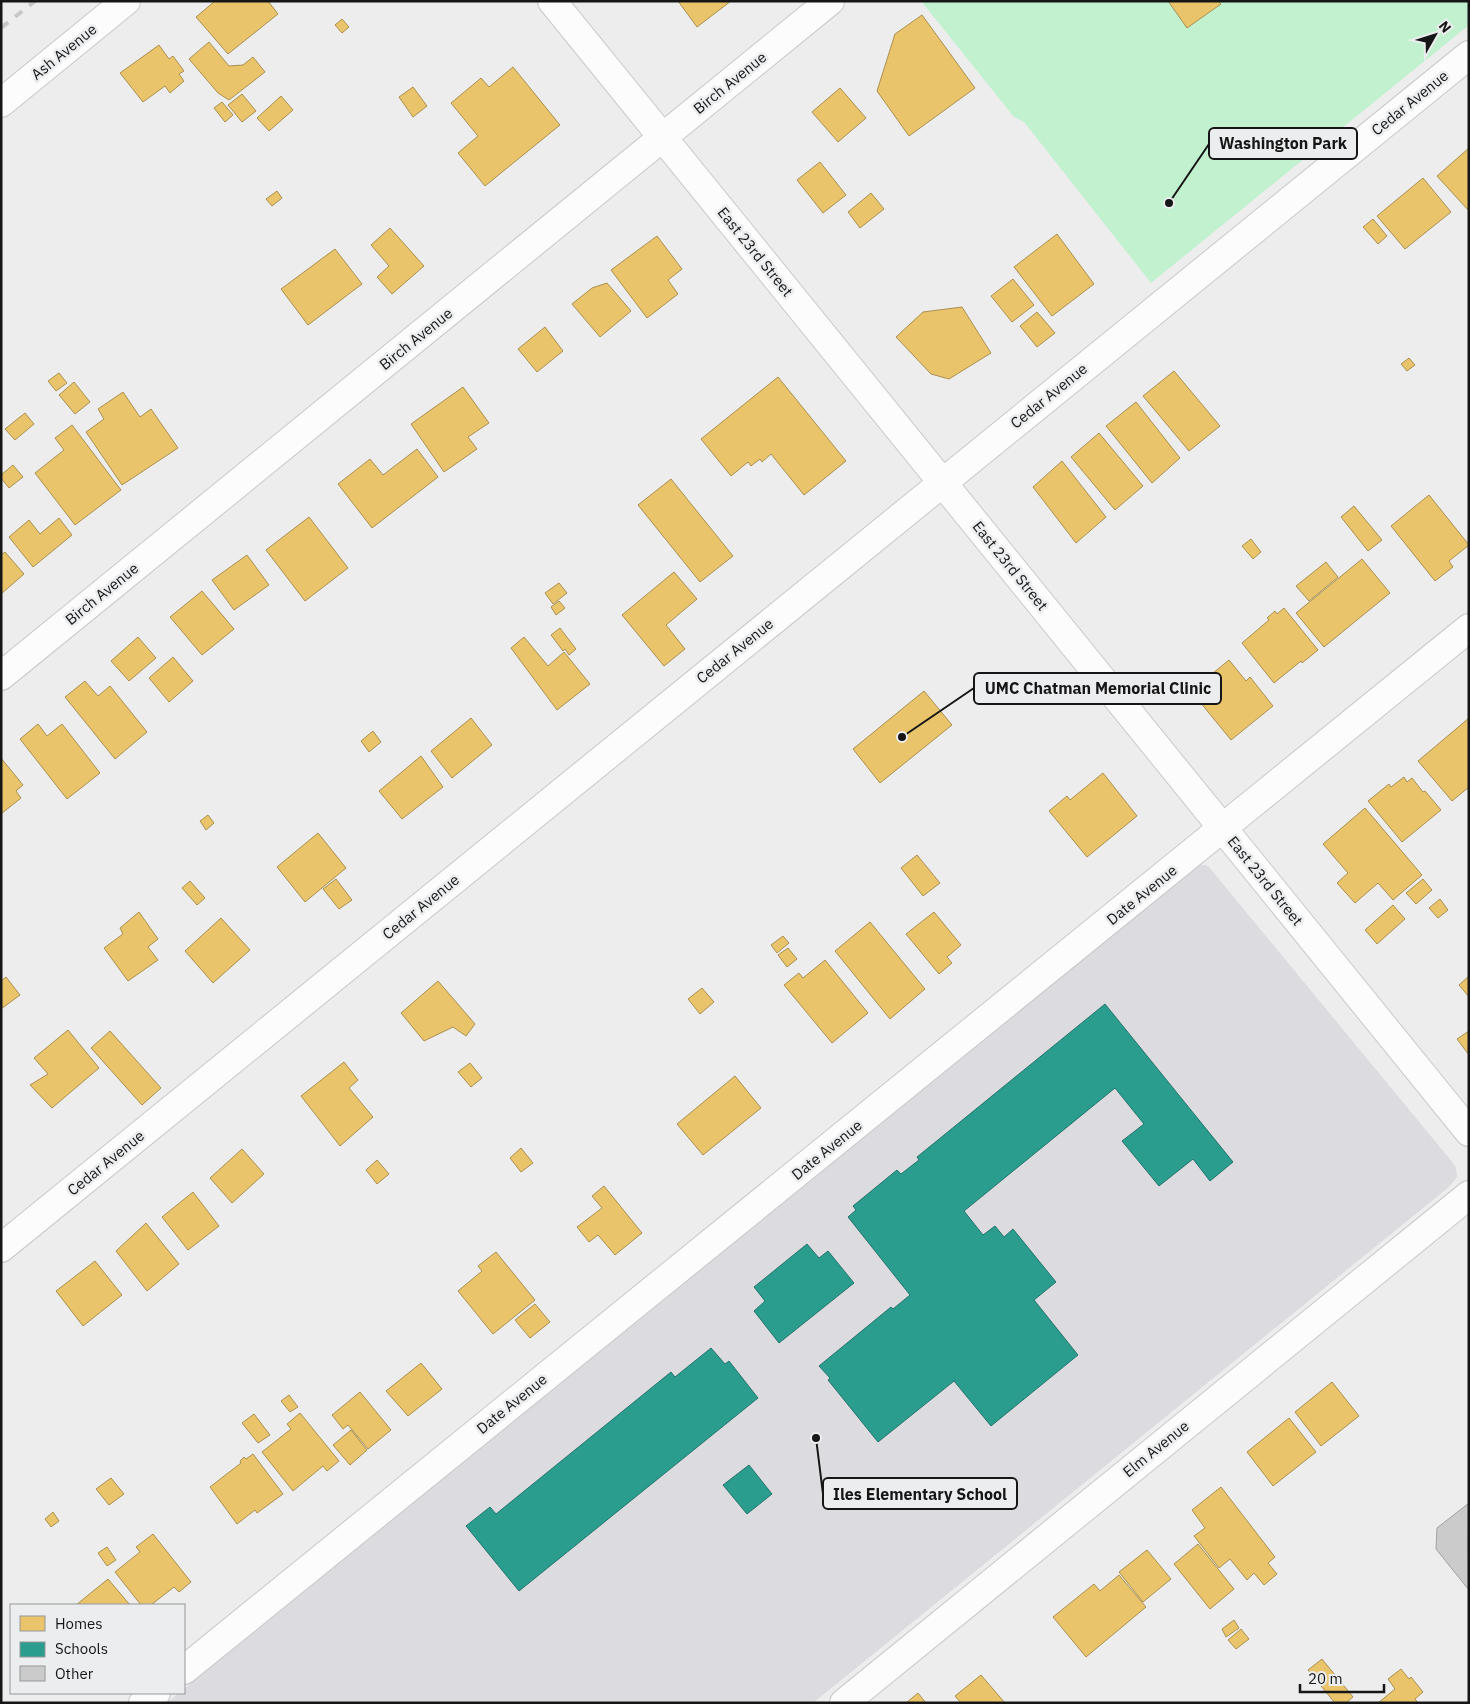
<svg xmlns="http://www.w3.org/2000/svg" width="1470" height="1704" viewBox="0 0 1470 1704" font-family="'IBM Plex Sans',sans-serif">
<rect width="100%" height="100%" fill="#ededed"/>
<!-- built -->
<path fill="#dbdbe0" d="M 1197,865 L 1205,865 L 1209,867 L 1453,1163 L 1456,1168 L 1457,1177 L 1449,1187 L 813,1703 L 167,1703 L 179,1693 L 184,1693 L 184,1689 Z"/>
<!-- green -->
<path fill="#c2f1d0" d="M 921,1 L 1469,1 L 1469,25 L 1151,283 L 1024,122 L 1014,117 Z"/>
<!-- homes -->
<g fill="#e9c46a" stroke="#aa9051">
<path d="M 215,1 L 268,1 L 278,14 L 228,54 L 196,17 Z"/>
<path d="M 678,1 L 731,1 L 697,27 Z"/>
<path d="M 1168,1 L 1218,1 L 1221,4 L 1187,28 Z"/>
<path d="M 922,15 L 975,88 L 909,136 L 877,91 L 895,34 Z"/>
<path d="M 342,19 L 349,27 L 342,33 L 335,25 Z"/>
<path d="M 209,42 L 229,66 L 243,65 L 253,57 L 265,72 L 229,100 L 218,93 L 189,59 Z"/>
<path d="M 159,45 L 169,59 L 173,56 L 184,71 L 179,74 L 184,81 L 170,93 L 165,86 L 143,102 L 120,73 Z"/>
<path d="M 513,67 L 560,125 L 485,186 L 458,153 L 478,136 L 451,103 L 481,78 L 489,87 Z"/>
<path d="M 413,87 L 427,106 L 413,117 L 399,97 Z"/>
<path d="M 840,88 L 866,118 L 838,142 L 812,112 Z"/>
<path d="M 242,94 L 256,111 L 242,122 L 228,105 Z"/>
<path d="M 281,96 L 293,110 L 269,131 L 257,118 Z"/>
<path d="M 222,102 L 233,115 L 225,122 L 214,108 Z"/>
<path d="M 1469,148 L 1469,211 L 1437,176 Z"/>
<path d="M 820,162 L 846,195 L 823,213 L 797,180 Z"/>
<path d="M 1423,178 L 1451,212 L 1405,249 L 1377,216 Z"/>
<path d="M 277,191 L 282,198 L 272,206 L 266,199 Z"/>
<path d="M 871,193 L 884,209 L 860,228 L 848,212 Z"/>
<path d="M 1373,219 L 1387,236 L 1378,244 L 1363,227 Z"/>
<path d="M 390,228 L 424,266 L 392,294 L 377,277 L 389,266 L 371,245 Z"/>
<path d="M 1057,234 L 1094,284 L 1052,316 L 1014,267 Z"/>
<path d="M 657,236 L 682,269 L 668,280 L 678,294 L 647,318 L 611,270 Z"/>
<path d="M 335,249 L 362,284 L 308,325 L 281,289 Z"/>
<path d="M 1013,279 L 1034,305 L 1012,322 L 991,296 Z"/>
<path d="M 607,283 L 631,311 L 600,337 L 572,304 L 592,288 Z"/>
<path d="M 962,307 L 991,353 L 949,379 L 931,374 L 896,337 L 923,312 Z"/>
<path d="M 1037,312 L 1055,333 L 1037,347 L 1020,326 Z"/>
<path d="M 545,327 L 563,351 L 537,372 L 518,349 Z"/>
<path d="M 1409,358 L 1415,365 L 1407,371 L 1401,364 Z"/>
<path d="M 1174,371 L 1220,426 L 1189,451 L 1143,396 Z"/>
<path d="M 59,373 L 67,383 L 56,391 L 48,381 Z"/>
<path d="M 778,377 L 846,461 L 804,495 L 771,454 L 762,462 L 760,459 L 751,466 L 748,462 L 731,476 L 701,439 Z"/>
<path d="M 74,382 L 90,402 L 75,414 L 59,395 Z"/>
<path d="M 463,387 L 489,423 L 468,437 L 477,449 L 444,472 L 411,424 Z"/>
<path d="M 123,392 L 140,417 L 151,409 L 178,448 L 122,485 L 86,432 L 104,419 L 98,409 Z"/>
<path d="M 1136,402 L 1180,458 L 1152,483 L 1106,426 Z"/>
<path d="M 25,413 L 34,424 L 15,440 L 5,429 Z"/>
<path d="M 72,425 L 121,490 L 75,525 L 35,473 L 64,450 L 55,438 Z"/>
<path d="M 1099,433 L 1143,486 L 1115,510 L 1071,457 Z"/>
<path d="M 417,449 L 438,477 L 372,528 L 338,484 L 370,459 L 383,475 Z"/>
<path d="M 1062,461 L 1106,517 L 1076,543 L 1033,487 Z"/>
<path d="M 13,465 L 23,477 L 9,488 L 1,478 L 1,475 Z"/>
<path d="M 671,479 L 733,556 L 700,582 L 638,505 Z"/>
<path d="M 1429,495 L 1469,545 L 1449,561 L 1453,567 L 1435,581 L 1391,526 Z"/>
<path d="M 1354,506 L 1382,540 L 1368,551 L 1341,517 Z"/>
<path d="M 309,517 L 348,568 L 305,601 L 266,550 Z"/>
<path d="M 59,518 L 72,535 L 33,567 L 9,537 L 29,520 L 40,534 Z"/>
<path d="M 1251,539 L 1261,552 L 1253,559 L 1242,546 Z"/>
<path d="M 5,552 L 24,574 L 1,594 L 1,555 Z"/>
<path d="M 247,555 L 269,585 L 234,610 L 212,580 Z"/>
<path d="M 1362,559 L 1390,593 L 1324,647 L 1296,613 Z"/>
<path d="M 1326,562 L 1338,577 L 1309,601 L 1296,586 Z"/>
<path d="M 674,572 L 697,599 L 666,625 L 685,649 L 664,666 L 622,615 Z"/>
<path d="M 559,583 L 567,593 L 553,604 L 545,593 Z"/>
<path d="M 202,591 L 234,629 L 202,655 L 170,617 Z"/>
<path d="M 559,601 L 565,608 L 556,615 L 551,607 Z"/>
<path d="M 1284,608 L 1318,650 L 1302,663 L 1301,661 L 1274,683 L 1242,643 L 1269,620 L 1267,618 L 1275,611 L 1277,614 Z"/>
<path d="M 560,628 L 576,649 L 569,655 L 565,649 L 563,651 L 551,635 Z"/>
<path d="M 138,637 L 156,658 L 129,681 L 111,661 Z"/>
<path d="M 524,637 L 548,666 L 564,652 L 590,684 L 557,710 L 511,648 Z"/>
<path d="M 173,657 L 193,681 L 169,702 L 149,678 Z"/>
<path d="M 1229,660 L 1246,681 L 1250,677 L 1273,706 L 1231,740 L 1191,691 Z"/>
<path d="M 85,681 L 98,696 L 110,686 L 147,732 L 115,759 L 65,697 Z"/>
<path d="M 924,691 L 952,725 L 880,783 L 853,749 Z"/>
<path d="M 471,718 L 492,745 L 452,778 L 431,751 Z"/>
<path d="M 1469,718 L 1469,787 L 1452,801 L 1418,761 Z"/>
<path d="M 38,724 L 47,736 L 62,724 L 100,773 L 67,799 L 20,739 Z"/>
<path d="M 373,731 L 381,742 L 369,752 L 361,741 Z"/>
<path d="M 421,756 L 443,787 L 402,819 L 379,791 Z"/>
<path d="M 1,758 L 23,785 L 16,791 L 21,798 L 1,814 Z"/>
<path d="M 1103,773 L 1137,816 L 1087,857 L 1049,811 L 1067,796 L 1070,800 Z"/>
<path d="M 1404,777 L 1407,782 L 1412,778 L 1423,792 L 1425,791 L 1441,810 L 1402,842 L 1368,801 L 1389,784 L 1391,787 Z"/>
<path d="M 1365,808 L 1422,875 L 1393,900 L 1378,883 L 1355,903 L 1337,883 L 1348,873 L 1323,844 Z"/>
<path d="M 208,815 L 214,823 L 206,830 L 200,821 Z"/>
<path d="M 318,833 L 346,868 L 305,902 L 277,867 Z"/>
<path d="M 917,855 L 940,883 L 923,896 L 901,868 Z"/>
<path d="M 336,879 L 352,900 L 339,909 L 323,889 Z"/>
<path d="M 1423,879 L 1432,890 L 1416,904 L 1406,893 Z"/>
<path d="M 190,881 L 205,898 L 197,905 L 182,888 Z"/>
<path d="M 1440,899 L 1448,910 L 1438,918 L 1429,908 Z"/>
<path d="M 1393,905 L 1405,919 L 1377,944 L 1365,930 Z"/>
<path d="M 139,912 L 158,939 L 148,947 L 158,960 L 128,981 L 104,948 L 123,934 L 120,928 Z"/>
<path d="M 934,912 L 961,945 L 947,957 L 952,963 L 939,974 L 906,934 Z"/>
<path d="M 221,918 L 250,950 L 213,983 L 185,951 Z"/>
<path d="M 870,922 L 925,989 L 890,1019 L 835,951 Z"/>
<path d="M 783,936 L 789,943 L 777,953 L 771,945 Z"/>
<path d="M 788,948 L 797,959 L 787,967 L 778,955 Z"/>
<path d="M 825,960 L 868,1013 L 832,1043 L 784,985 L 799,973 L 803,978 Z"/>
<path d="M 1469,976 L 1469,997 L 1459,985 Z"/>
<path d="M 6,977 L 20,995 L 1,1009 L 1,981 Z"/>
<path d="M 438,981 L 475,1024 L 466,1036 L 453,1027 L 424,1041 L 401,1013 Z"/>
<path d="M 702,988 L 714,1002 L 700,1014 L 688,999 Z"/>
<path d="M 68,1030 L 99,1068 L 52,1108 L 30,1085 L 48,1074 L 34,1058 Z"/>
<path d="M 110,1031 L 161,1088 L 142,1105 L 91,1048 Z"/>
<path d="M 1469,1031 L 1469,1055 L 1457,1039 Z"/>
<path d="M 344,1062 L 358,1080 L 349,1088 L 373,1117 L 340,1146 L 301,1096 Z"/>
<path d="M 470,1063 L 482,1078 L 471,1087 L 458,1072 Z"/>
<path d="M 735,1076 L 761,1108 L 703,1155 L 677,1124 Z"/>
<path d="M 521,1148 L 533,1163 L 521,1172 L 510,1158 Z"/>
<path d="M 242,1149 L 264,1174 L 232,1203 L 210,1178 Z"/>
<path d="M 377,1160 L 389,1174 L 377,1184 L 366,1170 Z"/>
<path d="M 604,1186 L 642,1233 L 615,1255 L 598,1235 L 589,1242 L 577,1227 L 602,1208 L 592,1196 Z"/>
<path d="M 193,1192 L 219,1226 L 188,1250 L 162,1217 Z"/>
<path d="M 146,1223 L 179,1264 L 147,1291 L 116,1251 Z"/>
<path d="M 496,1252 L 535,1300 L 493,1334 L 458,1291 L 482,1271 L 478,1266 Z"/>
<path d="M 95,1261 L 122,1295 L 83,1326 L 56,1291 Z"/>
<path d="M 535,1304 L 550,1322 L 530,1338 L 515,1320 Z"/>
<path d="M 421,1363 L 442,1389 L 408,1416 L 386,1391 Z"/>
<path d="M 1332,1382 L 1359,1416 L 1321,1446 L 1295,1412 Z"/>
<path d="M 360,1392 L 391,1430 L 368,1449 L 348,1425 L 343,1429 L 332,1415 Z"/>
<path d="M 289,1395 L 298,1407 L 290,1412 L 281,1401 Z"/>
<path d="M 300,1413 L 339,1461 L 327,1471 L 323,1466 L 293,1491 L 262,1452 L 291,1429 L 287,1424 Z"/>
<path d="M 254,1414 L 270,1435 L 258,1443 L 242,1423 Z"/>
<path d="M 1289,1418 L 1316,1452 L 1273,1486 L 1247,1452 Z"/>
<path d="M 351,1430 L 367,1450 L 350,1465 L 333,1445 Z"/>
<path d="M 253,1454 L 283,1494 L 257,1513 L 255,1510 L 237,1524 L 210,1487 L 241,1463 L 240,1461 L 244,1457 L 246,1459 Z"/>
<path d="M 111,1478 L 124,1494 L 109,1505 L 96,1489 Z"/>
<path d="M 1221,1487 L 1275,1557 L 1268,1563 L 1277,1574 L 1264,1585 L 1254,1573 L 1247,1580 L 1230,1559 L 1219,1568 L 1194,1536 L 1205,1528 L 1192,1510 Z"/>
<path d="M 53,1512 L 59,1521 L 51,1527 L 45,1519 Z"/>
<path d="M 153,1534 L 191,1582 L 179,1592 L 174,1587 L 151,1605 L 141,1605 L 115,1572 L 140,1552 L 136,1547 Z"/>
<path d="M 1198,1544 L 1234,1589 L 1210,1609 L 1174,1564 Z"/>
<path d="M 107,1547 L 116,1560 L 107,1566 L 98,1553 Z"/>
<path d="M 1147,1550 L 1171,1579 L 1143,1602 L 1119,1572 Z"/>
<path d="M 1119,1575 L 1146,1607 L 1086,1657 L 1053,1617 L 1094,1584 L 1100,1591 Z"/>
<path d="M 108,1579 L 130,1605 L 76,1605 Z"/>
<path d="M 1234,1620 L 1239,1628 L 1226,1637 L 1222,1629 Z"/>
<path d="M 1241,1629 L 1249,1639 L 1236,1649 L 1228,1640 Z"/>
<path d="M 1322,1659 L 1353,1697 L 1346,1703 L 1335,1703 L 1308,1670 Z"/>
<path d="M 1401,1669 L 1409,1679 L 1411,1677 L 1423,1692 L 1415,1699 L 1418,1703 L 1378,1703 L 1395,1689 L 1388,1679 Z"/>
<path d="M 981,1675 L 1005,1703 L 961,1703 L 955,1696 Z"/>
<path d="M 918,1693 L 926,1703 L 906,1703 Z"/>
</g>
<!-- schools -->
<g fill="#2a9d8f" stroke="#24746b">
<path d="M 1105,1004 L 1233,1162 L 1210,1181 L 1193,1159 L 1159,1186 L 1122,1141 L 1144,1124 L 1115,1088 L 964,1211 L 983,1235 L 995,1226 L 1004,1237 L 1013,1229 L 1056,1282 L 1034,1300 L 1078,1355 L 991,1426 L 954,1381 L 878,1442 L 828,1380 L 830,1378 L 819,1366 L 891,1307 L 893,1309 L 910,1295 L 848,1217 L 856,1210 L 853,1206 L 897,1170 L 901,1174 L 919,1160 L 917,1157 Z"/>
<path d="M 807,1244 L 819,1258 L 828,1251 L 854,1283 L 779,1343 L 754,1311 L 765,1301 L 754,1287 Z"/>
<path d="M 711,1348 L 725,1364 L 729,1361 L 758,1398 L 519,1591 L 466,1526 L 490,1507 L 496,1514 L 671,1372 L 675,1377 Z"/>
<path d="M 749,1465 L 772,1494 L 747,1514 L 723,1485 Z"/>
</g>
<!-- building -->
<path fill="#cbcbcb" stroke="#a2a2a2" d="M 1469,1503 L 1468,1543 L 1469,1590 L 1436,1549 L 1437,1528 Z"/>
<g fill="none" stroke-linecap="round" stroke-linejoin="round">
<!-- street casing -->
<g stroke="#c9c9c9" stroke-width="30">
<g id="street">
<path d="M 552,1 L 1469,1132"/>
<path d="M 1,103 L 126,1"/>
<path d="M 1,676 L 830,1"/>
<path d="M 1,1248 L 1469,55"/>
<path d="M 184,1670 L 1469,628"/>
<path d="M 143,1703 L 156,1693"/>
<path d="M 844,1703 L 1469,1195"/>
</g>
</g>
<!-- street -->
<use href="#street" stroke="#fcfcfc" stroke-width="28"/>
<!-- rail -->
<path stroke="#c8c8c8" stroke-width="4" stroke-dasharray="9 9" stroke-linecap="butt" d="M 1,28 L 35,1"/>
</g>
<g text-anchor="middle" stroke-width="5" stroke-linejoin="round" paint-order="stroke">
<!-- street labels -->
<g font-size="15" fill="#161617" stroke="#ecedee">
<text transform="translate(64 52) rotate(-39)" y="5">Ash Avenue</text>
<text transform="translate(730 83) rotate(-39)" y="5">Birch Avenue</text>
<text transform="translate(1410 103) rotate(-39)" y="5">Cedar Avenue</text>
<text transform="translate(755 252) rotate(51)" y="5">East 23rd Street</text>
<text transform="translate(416 339) rotate(-39)" y="5">Birch Avenue</text>
<text transform="translate(1049 396) rotate(-39)" y="5">Cedar Avenue</text>
<text transform="translate(1010 566) rotate(51)" y="5">East 23rd Street</text>
<text transform="translate(102 594) rotate(-39)" y="5">Birch Avenue</text>
<text transform="translate(735 651) rotate(-39)" y="5">Cedar Avenue</text>
<text transform="translate(1265 881) rotate(51)" y="5">East 23rd Street</text>
<text transform="translate(1142 895) rotate(-39)" y="5">Date Avenue</text>
<text transform="translate(421 907) rotate(-39)" y="5">Cedar Avenue</text>
<text transform="translate(827 1150) rotate(-39)" y="5">Date Avenue</text>
<text transform="translate(106 1163) rotate(-39)" y="5">Cedar Avenue</text>
<text transform="translate(512 1404) rotate(-39)" y="5">Date Avenue</text>
<text transform="translate(1156 1449) rotate(-39)" y="5">Elm Avenue</text>
</g>
</g>
<!-- callouts -->
<path fill="none" stroke="#161617" stroke-width="2" d="M1169 203L1209 144M902 737L974 688M816 1438L823 1494"/>
<g fill="#161617" stroke="#ecedee" stroke-width="2">
<circle cx="1169" cy="203" r="5"/>
<circle cx="902" cy="737" r="5"/>
<circle cx="816" cy="1438" r="5"/>
</g>
<g fill="#ecedee" stroke="#161617" stroke-width="2">
<rect x="1209" y="128" width="148" height="31" rx="5"/>
<rect x="974" y="673" width="247" height="31" rx="5"/>
<rect x="823" y="1478" width="194" height="31" rx="5"/>
</g>
<g font-size="16" text-anchor="middle" font-weight="bold" fill="#161617">
<text x="1283" y="149">Washington Park</text>
<text x="1098" y="694">UMC Chatman Memorial Clinic</text>
<text x="920" y="1500">Iles Elementary School</text>
</g>
<!-- border -->
<rect width="1470" height="1704" fill="none" stroke="#161617" stroke-width="5"/>
<!-- legend -->
<rect x="10" y="1604" width="175" height="90" fill="#ecedee" stroke="#969798"/>
<rect x="20" y="1616" width="25" height="15" fill="#e9c46a" stroke="#969798"/>
<text x="55" y="1629" font-size="15" fill="#161617">Homes</text>
<rect x="20" y="1642" width="25" height="15" fill="#2a9d8f" stroke="#969798"/>
<text x="55" y="1654" font-size="15" fill="#161617">Schools</text>
<rect x="20" y="1666" width="25" height="15" fill="#cbcbcb" stroke="#969798"/>
<text x="55" y="1679" font-size="15" fill="#161617">Other</text>
<!-- north arrow -->
<g transform="translate(1435 35) rotate(51)" stroke="#ecedee" stroke-width="4" paint-order="stroke">
<path d="M0-4L9 19L0 12L-9 19Z" fill="#161617"/>
<text y="-8" font-size="14" font-weight="bold" text-anchor="middle" fill="#161617">N</text>
</g>
<!-- scale -->
<path d="M1300 1684v8h84v-8" fill="none" stroke="#161617" stroke-width="2.5"/>
<text x="1308" y="1684" font-size="15" fill="#161617" stroke="#ecedee" stroke-width="4" paint-order="stroke">20 m</text>
</svg>
